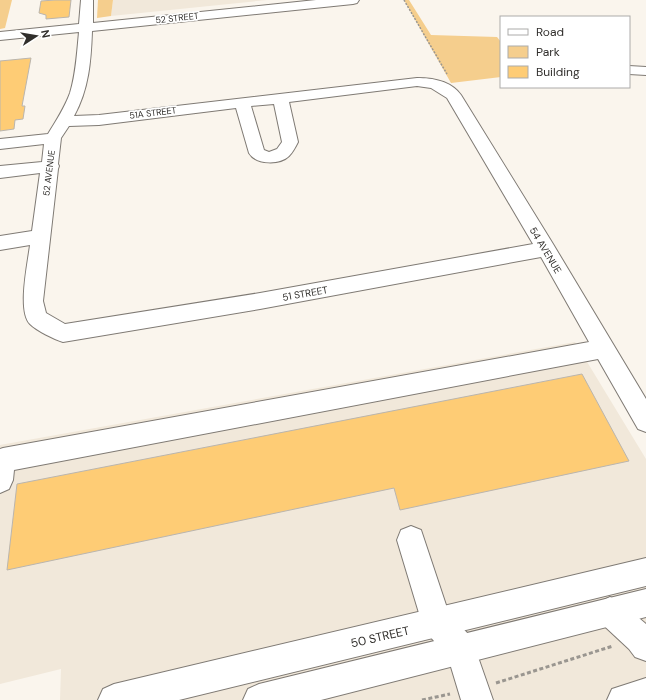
<svg xmlns="http://www.w3.org/2000/svg" width="646" height="700" viewBox="0 0 646 700" font-family="'DM Sans',sans-serif">
<rect width="100%" height="100%" fill="#faf5ed"/>
<!-- built -->
<g fill="#f1e8da">
<path d="M 113,0 L 267,0 L 111,16 Z"/>
<path d="M 575,342 L 646,459 L 646,700 L 60,700 L 61,669 L 0,684 L 0,445 Z"/>
</g>
<!-- green -->
<g fill="#f5ce8d">
<path d="M 0,0 L 12,0 L 5,28 L 0,29 Z"/>
<path d="M 98,0 L 113,0 L 111,16 L 97,18 Z"/>
<path d="M 404,0 L 409,0 L 431,35 L 497,37 L 501,42 L 501,77 L 451,83 Z"/>
</g>
<!-- building -->
<g fill="#fecc75" stroke="#bab5ae">
<path d="M 55,0 L 71,0 L 69,17 L 46,19 L 46,15 L 39,13 L 41,1 Z"/>
<path d="M 31,58 L 22,106 L 25,106 L 23,119 L 15,120 L 14,129 L 0,131 L 0,61 Z"/>
<path d="M 582,374 L 629,461 L 400,510 L 394,488 L 7,570 L 17,484 Z"/>
</g>
<g fill="none" stroke-linecap="round" stroke-linejoin="round">
<!-- minor casing -->
<g stroke="#7f7a74" stroke-width="2">
<g id="minor">
<path d="M 81,0 L 93,0 L 93,23 L 316,0 L 359,0 L 357,3 L 353,4 L 92,31 C 91,60 89,89 74,116 L 99,115 L 417,78 C 433,78 451,81 461,95 L 553,244 L 646,399 L 646,432 L 638,429 L 598,359 L 14,470 L 13,480 L 9,489 L 0,493 L 0,449 L 3,448 L 589,342 L 541,257 L 260,309 L 63,342 C 54,339 37,331 30,324 C 17,311 28,262 30,245 L 0,250 L 0,236 L 32,231 L 40,173 L 0,178 L 0,166 L 42,162 L 44,144 L 0,149 L 0,139 L 48,134 C 56,121 65,107 70,93 C 76,74 77,52 79,32 L 0,40 L 0,32 L 79,24 ZM 417,86 L 431,88 L 447,98 L 533,244 L 260,293 L 65,324 L 46,313 L 43,301 L 58,169 L 59,166 L 58,164 L 61,138 L 69,126 L 99,125 L 236,108 L 249,153 C 256,165 280,165 289,156 C 293,152 296,146 298,142 L 289,102 ZM 274,104 L 282,142 L 277,149 L 269,152 L 264,150 L 251,106 Z"/>
<path d="M 629,66 L 646,67 L 646,75 L 629,74 Z"/>
<path d="M 411,526 L 421,530 L 449,614 L 471,637 L 493,700 L 461,700 L 448,657 L 427,633 L 422,623 L 397,540 L 401,530 Z"/>
<path d="M 610,597 L 620,602 L 646,624 L 646,661 L 635,657 L 629,649 L 600,622 L 595,612 L 600,602 Z"/>
<path d="M 646,678 L 646,700 L 607,700 L 612,689 Z"/>
</g>
</g>
<!-- major casing -->
<g stroke="#7f7a74" stroke-width="2">
<g id="major">
<path d="M 646,558 L 646,586 L 179,700 L 98,700 L 103,689 L 114,684 Z"/>
<path d="M 646,589 L 646,617 L 321,700 L 243,700 L 248,689 L 259,684 Z"/>
</g>
</g>
<!-- path-far1 -->
<path stroke="#9a9690" stroke-width="1.5" stroke-dasharray="2 1.5" stroke-linecap="butt" d="M 404,0 L 447,74"/>
<!-- path -->
<g stroke="#9a9690" stroke-width="3" stroke-dasharray="4 2.5" stroke-linecap="butt">
<path d="M 496,683 L 613,646"/>
<path d="M 422,700 L 450,694"/>
</g>
<!-- minor -->
<use href="#minor" fill="#fff" fill-rule="evenodd"/>
<!-- major -->
<use href="#major" fill="#fff" fill-rule="evenodd"/>
</g>
<g text-anchor="middle" stroke-width="3.5" stroke-linejoin="round" paint-order="stroke">
<!-- far-street labels -->
<g font-size="9" fill="#302e2b" stroke="#fff">
<text transform="translate(177 18) rotate(-6)" y="3">52 STREET</text>
<text transform="translate(153 113) rotate(-7)" y="3">51A STREET</text>
<text transform="translate(49 173) rotate(-83)" y="3">52 AVENUE</text>
</g>
<!-- street labels -->
<g font-size="10" fill="#302e2b" stroke="#fff">
<text transform="translate(546 250) rotate(59)" y="4">54 AVENUE</text>
<text transform="translate(305 293) rotate(-10)" y="4">51 STREET</text>
</g>
<!-- near-street labels -->
<g font-size="12" fill="#302e2b" stroke="#fff">
<text transform="translate(380 637) rotate(-13)" y="4">50 STREET</text>
</g>
</g>
<!-- legend -->
<rect x="500" y="16" width="130" height="72" fill="#ffffff" stroke="#acabaa"/>
<rect x="508" y="29" width="20" height="6" fill="#ffffff" stroke="#acabaa"/>
<text x="536" y="36" font-size="12" fill="#302e2b">Road</text>
<rect x="508" y="46" width="20" height="12" fill="#f5ce8d" stroke="#acabaa"/>
<text x="536" y="56" font-size="12" fill="#302e2b">Park</text>
<rect x="508" y="66" width="20" height="12" fill="#fecc75" stroke="#acabaa"/>
<text x="536" y="76" font-size="12" fill="#302e2b">Building</text>
<!-- north arrow -->
<g transform="translate(36 36) rotate(78)" stroke="#ffffff" stroke-width="3" paint-order="stroke">
<path d="M0-3L7 15L0 10L-7 15Z" fill="#302e2b"/>
<text y="-6" font-size="11" font-weight="bold" text-anchor="middle" fill="#302e2b">N</text>
</g>
</svg>
